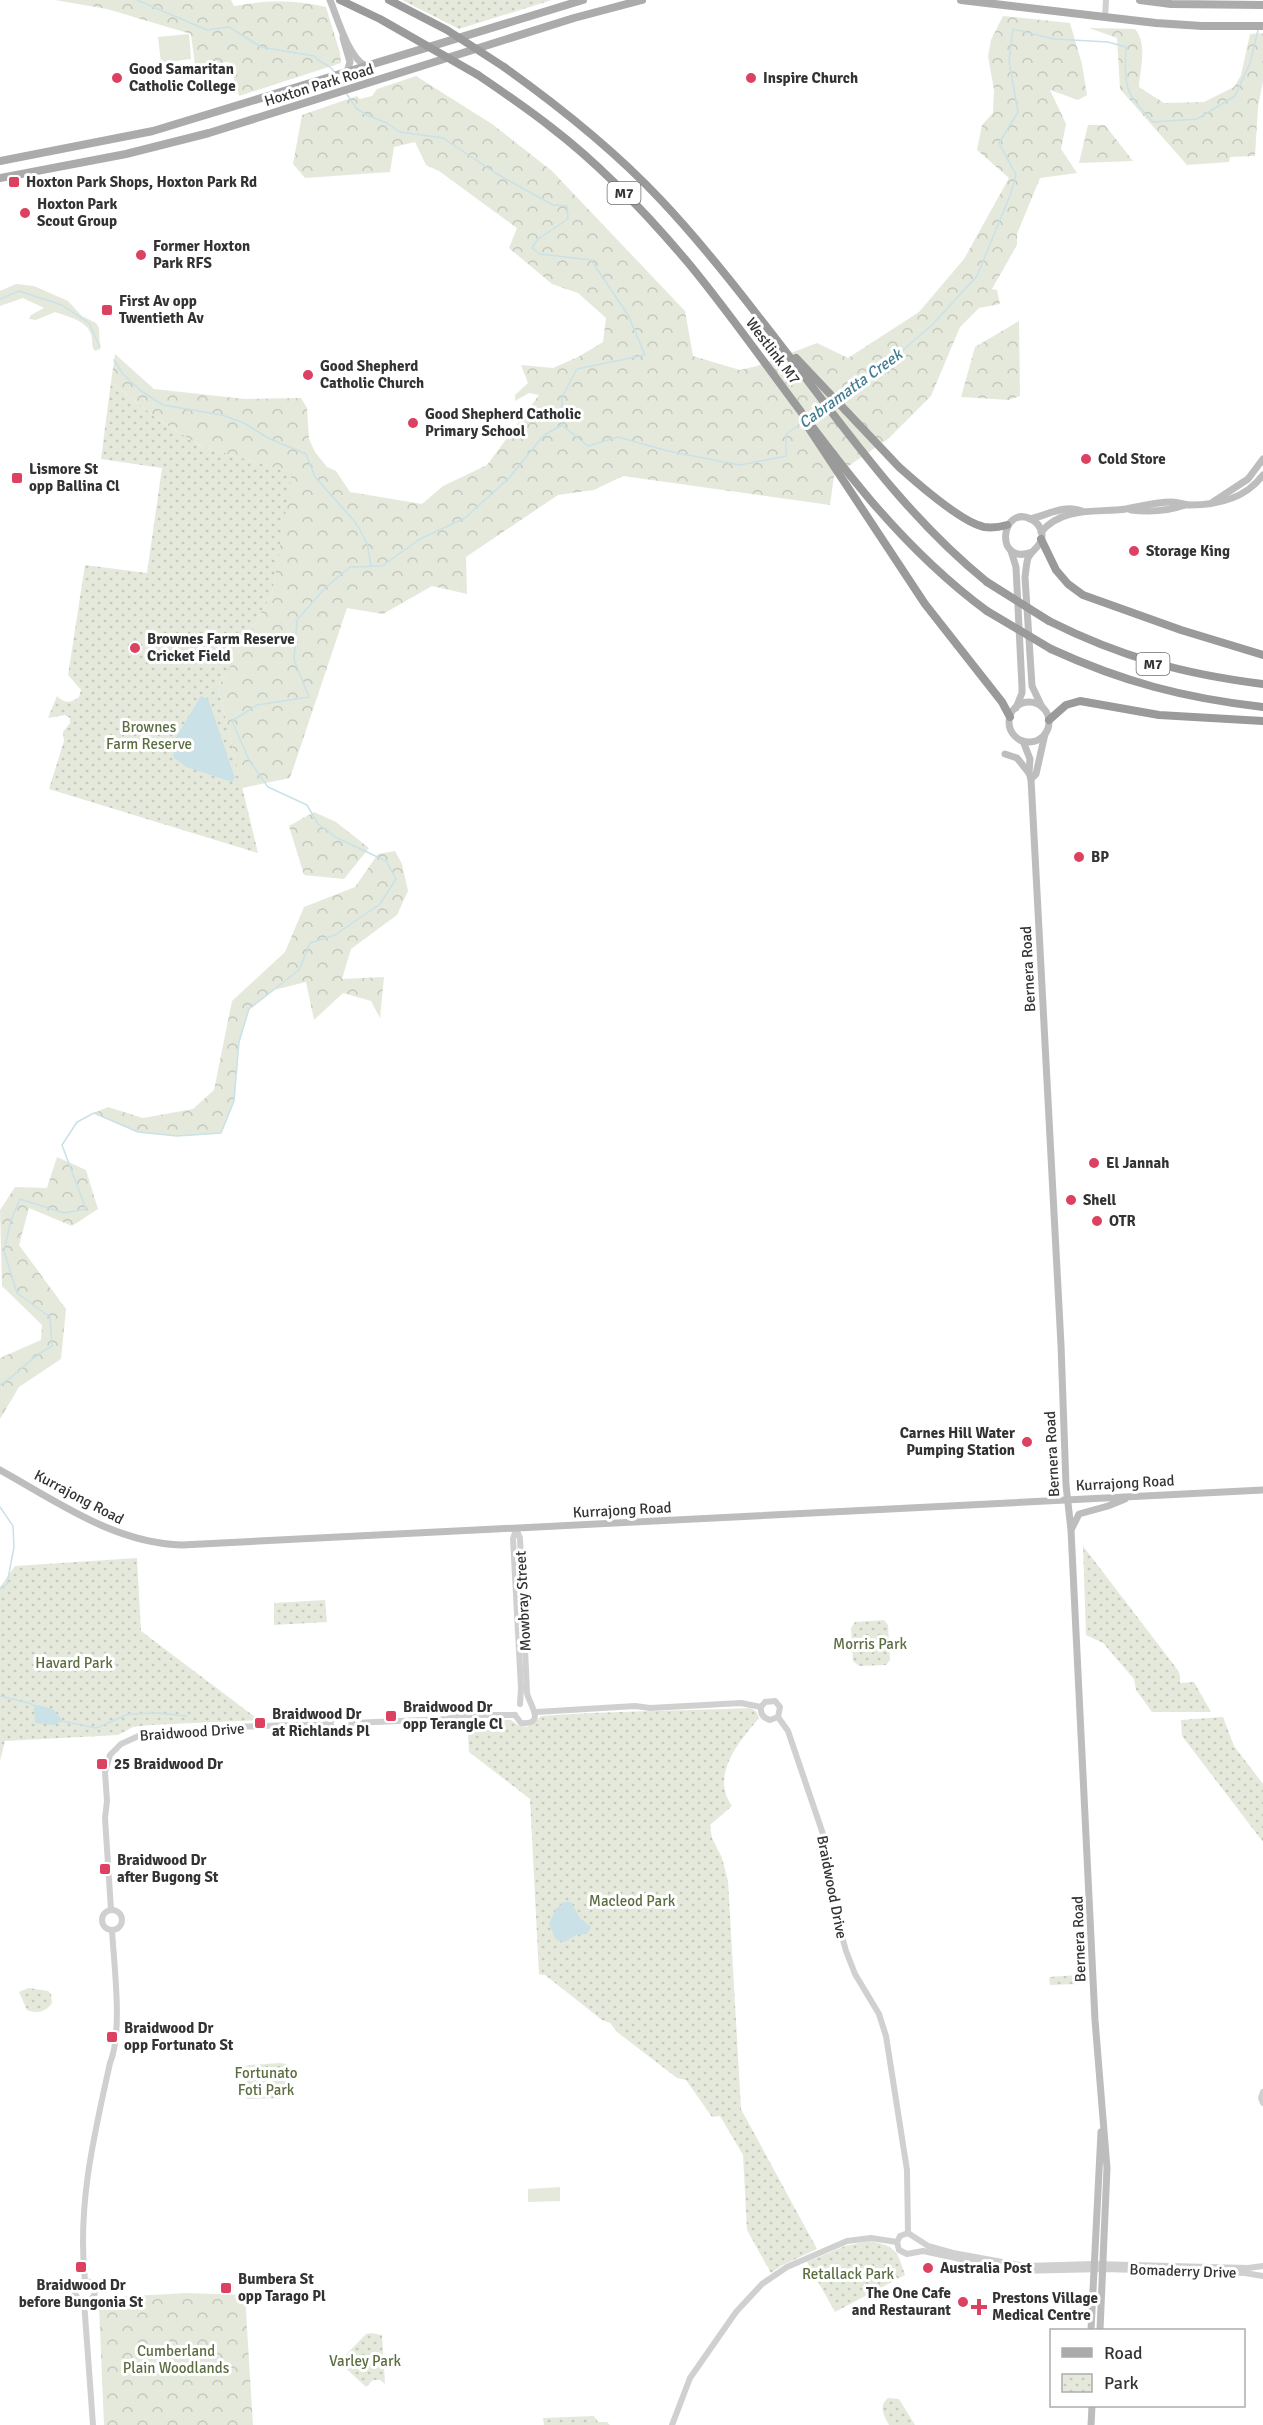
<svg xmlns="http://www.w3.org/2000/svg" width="1263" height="2425" viewBox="0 0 1263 2425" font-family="Signika,sans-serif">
<defs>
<pattern id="forest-crowns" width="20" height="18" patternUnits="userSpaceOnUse" patternTransform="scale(1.5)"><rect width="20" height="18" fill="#e4e9dc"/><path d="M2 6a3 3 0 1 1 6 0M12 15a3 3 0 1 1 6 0" fill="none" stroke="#c4c8bd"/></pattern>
<pattern id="park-dots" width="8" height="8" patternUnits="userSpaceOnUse" patternTransform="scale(1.5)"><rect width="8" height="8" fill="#e4e9dc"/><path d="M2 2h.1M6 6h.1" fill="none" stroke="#c4c8bd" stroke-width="1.8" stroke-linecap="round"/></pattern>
</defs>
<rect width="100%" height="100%" fill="#fff"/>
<!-- grass -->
<g fill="#e4e9dc">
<path d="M 189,34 L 191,59 L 161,63 L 158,37 Z"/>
<path d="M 16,284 L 34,286 L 68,301 L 82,316 L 96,323 L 99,328 L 100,349 L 95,351 C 90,345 94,339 90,332 C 85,320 66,316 55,312 L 36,320 L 29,319 L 31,315 L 44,308 L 23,298 L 0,306 L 0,291 Z"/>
<path d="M 560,2187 L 560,2201 L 528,2202 L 528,2189 Z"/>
</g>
<!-- forest -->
<g fill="url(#forest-crowns)">
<path d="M 55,0 L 231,0 L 234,6 C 269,0 292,0 326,7 L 340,53 L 341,63 L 239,96 L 229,62 L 195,65 L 191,34 L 107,9 Z"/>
<path d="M 1003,16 L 1070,23 L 1082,64 L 1087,95 L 1078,100 L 1050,90 L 1066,124 L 1061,149 L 1077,173 L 1040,178 L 1017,234 L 1017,245 L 992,289 L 997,290 L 1000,304 L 979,308 L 960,327 L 931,396 L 888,439 L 834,476 L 830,505 L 623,476 L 594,490 L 558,495 L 466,557 L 467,594 L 432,586 L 383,614 L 347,608 L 290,778 L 242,788 L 218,687 L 272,594 L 291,473 L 201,446 L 160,421 L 111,382 L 115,354 L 154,389 L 245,399 L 301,398 L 307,408 L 309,439 L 315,452 L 327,467 L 336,471 L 350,492 L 422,504 L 443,486 L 487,465 L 539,395 L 529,393 L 515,401 L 515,395 L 528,383 L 521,365 L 553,368 L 578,357 L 603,342 L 606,318 L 578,293 L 552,284 L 509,248 L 517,228 L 439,171 L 426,165 L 415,142 L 394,147 L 390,172 L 305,178 L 293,164 L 302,115 L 357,96 L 360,99 L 372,96 L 377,89 L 416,76 L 492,124 L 552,171 L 685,311 L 693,356 L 740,370 L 757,366 L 817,343 L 848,358 L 919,312 L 964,259 L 1009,178 L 977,150 L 982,125 L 993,113 L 994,90 L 988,56 L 991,40 Z"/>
<path d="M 1089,28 L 1135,29 C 1148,44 1140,69 1139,87 L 1164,103 L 1204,102 L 1234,87 L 1241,75 L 1250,34 L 1263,33 L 1263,81 L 1258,107 L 1255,156 L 1230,157 L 1229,162 L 1187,165 L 1120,89 L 1117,38 Z"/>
<path d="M 1088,125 L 1105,125 L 1133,161 L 1079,163 Z"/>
<path d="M 1019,321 L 1020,396 L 1009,400 L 961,397 L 975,347 Z"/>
<path d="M 314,812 L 336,822 L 369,848 L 344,879 L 304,875 L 289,826 Z"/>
<path d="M 395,851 L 402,864 L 408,891 L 397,915 L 351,949 L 342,979 L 384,977 L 380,1018 L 371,1001 L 343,993 L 314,1020 L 306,982 L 274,990 L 249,1009 L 239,1042 L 234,1101 L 221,1133 L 177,1136 L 138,1132 L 94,1113 L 108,1107 L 143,1118 L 193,1109 L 214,1090 L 232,1001 L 285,952 L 304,907 L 355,887 L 378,854 Z"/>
<path d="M 57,1157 L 86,1170 L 98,1209 L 72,1226 L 29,1208 L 19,1245 L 66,1309 L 61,1359 L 19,1387 L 0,1419 L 0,1358 L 41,1340 L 42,1325 L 2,1286 L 0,1210 L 15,1187 L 47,1188 Z"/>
<path d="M 187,2293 L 245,2295 L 253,2425 L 104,2425 L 99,2306 L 115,2297 Z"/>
</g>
<!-- park -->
<g fill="url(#park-dots)">
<path d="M 402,0 L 552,0 L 459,29 Z"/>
<path d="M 111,382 L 160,421 L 201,446 L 292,473 L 272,594 L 218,687 L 258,853 L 49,789 L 64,741 L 63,732 L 70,723 L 70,718 L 65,715 L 48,718 L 57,696 C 65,704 71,703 79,697 L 81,690 L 68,675 L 85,565 L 147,573 L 162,468 L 101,459 Z"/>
<path d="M 1083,1546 L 1177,1669 L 1180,1675 L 1180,1683 L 1194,1682 L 1211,1712 L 1152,1712 L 1136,1690 L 1134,1679 L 1103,1643 L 1086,1635 Z"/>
<path d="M 137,1558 L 141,1631 L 259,1720 L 150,1725 L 133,1727 L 118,1735 L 5,1741 L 0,1761 L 0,1587 L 15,1566 Z"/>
<path d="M 325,1600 L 327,1622 L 274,1625 L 274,1603 Z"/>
<path d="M 884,1620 L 888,1625 L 890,1660 L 886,1665 L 859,1666 L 853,1661 L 851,1628 L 855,1622 Z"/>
<path d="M 750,1708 L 756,1711 L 759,1718 C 739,1742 710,1775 732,1806 L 710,1825 L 712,1838 L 722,1858 L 728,1881 L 741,2109 L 817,2249 L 781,2266 L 771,2273 L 747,2230 L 743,2155 L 720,2116 L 712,2117 L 686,2080 L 677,2078 L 617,2032 L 610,2023 L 602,2020 L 545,1975 L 539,1974 L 530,1799 L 469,1752 L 467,1720 L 511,1720 L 518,1725 L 526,1727 L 533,1724 L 541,1716 C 610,1711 680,1711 750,1708 Z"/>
<path d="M 1223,1717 L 1234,1746 L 1263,1784 L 1263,1842 L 1182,1736 L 1181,1720 Z"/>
<path d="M 1079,1975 L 1079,1984 L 1050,1985 L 1049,1977 Z"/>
<path d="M 28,1988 L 48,1991 L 51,1994 L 52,2003 C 46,2012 37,2014 27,2010 L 19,1992 Z"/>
<path d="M 280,2063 L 287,2064 L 289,2067 L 289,2096 L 284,2098 L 247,2099 L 244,2094 L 244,2067 L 249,2065 Z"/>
<path d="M 868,2241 C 895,2245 897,2250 905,2275 L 835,2312 L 807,2262 L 845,2246 Z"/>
<path d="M 371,2333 L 382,2335 L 385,2384 L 380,2380 L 373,2380 L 366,2387 L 339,2362 L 366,2334 Z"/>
<path d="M 888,2398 L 899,2399 L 915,2425 L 889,2425 C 884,2415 878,2406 888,2398 Z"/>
<path d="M 594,2416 L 598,2422 L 607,2422 L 610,2425 L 544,2425 L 543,2418 Z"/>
</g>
<!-- water -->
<g fill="#cae1e8">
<path d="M 201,696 L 208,699 L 235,778 L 232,782 L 186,767 L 173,757 L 175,739 Z"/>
<path d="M 38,1705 L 53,1709 L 63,1721 L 54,1725 L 35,1723 L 34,1707 Z"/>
<path d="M 564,1902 L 571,1902 L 580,1918 L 591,1927 L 587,1934 L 576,1935 L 565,1942 L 556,1940 L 549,1924 L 556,1909 Z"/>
</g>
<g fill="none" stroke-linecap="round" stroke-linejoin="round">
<!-- stream -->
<g stroke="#cae1e8" stroke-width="1.5">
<path d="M 137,0 L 207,30 L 229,27 L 261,47 L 314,56 C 321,64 330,64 335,73"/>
<path d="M 338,77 L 342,86"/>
<path d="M 346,93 L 357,109 L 367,115 L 387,123 L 400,132 L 443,138 L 497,174 L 553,205 L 567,206 L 568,219 L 538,239 L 532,248 L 540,254 L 591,260 L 628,315 L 645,355 L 577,369 L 562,397 L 562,424"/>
<path d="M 0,299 L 19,291 L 62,305 L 89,323 L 100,347"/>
<path d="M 114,360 L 123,374 L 141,391 L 163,405 L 222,415 L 244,423 L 268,438 L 306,454 L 315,477 L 356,523 L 367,543 L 371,566"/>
<path d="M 840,397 L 881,369 L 933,324 L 977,276 L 1011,193 L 1016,175 L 999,143 L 1018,112 L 1009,61 L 1013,29 L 1054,39 L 1108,42 L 1126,47 C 1124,88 1125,92 1153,122 L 1197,119 L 1235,96 L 1250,63 L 1258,30"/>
<path d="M 810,417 L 823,408"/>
<path d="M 0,1385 C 19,1374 32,1355 52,1346 L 50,1317 L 17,1293 L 4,1251 L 11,1220 L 20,1199 L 64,1213 L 86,1209 L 62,1145 L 77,1122 L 94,1113 L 138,1132 L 177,1136 L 221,1133 L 234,1101 L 239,1042 L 249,1009 L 299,970 L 310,943 L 335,935 L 380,904 L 396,879 L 386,861 L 337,838 L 318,824 L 307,805 L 268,787 L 249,760 L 232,721 L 257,705 L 309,697 L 294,660 L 297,620 L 325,588 L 350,567 L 382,566 L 420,539 L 465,518 L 509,478 L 544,435 L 562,425 L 588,446 L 618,437 L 668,451 L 740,465 L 786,456 L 786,434 L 804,422"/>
<path d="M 0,1507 L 13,1526 L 14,1547 L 7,1584 L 0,1589"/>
<path d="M 0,1696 L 29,1703 L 37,1707"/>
<path d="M 62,1721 L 96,1728 L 129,1714 L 158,1713 L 186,1716"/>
</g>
<!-- tertiary -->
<g stroke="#d0d0d0" stroke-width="6">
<path d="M 1105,18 L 1106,0"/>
<path d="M 516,1529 L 513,1539 L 521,1688 L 520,1704"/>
<path d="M 761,1707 L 765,1702 L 775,1701 L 780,1707 L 778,1717"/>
<path d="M 761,1707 C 760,1714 763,1718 770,1720 L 778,1717"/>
<path d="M 536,1712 L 635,1706 L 650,1708 L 741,1703 L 761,1707"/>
<path d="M 515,1715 L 521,1723 C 547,1725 529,1704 527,1693 L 520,1538 L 516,1529"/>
<path d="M 778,1717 L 788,1731 L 824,1837 L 830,1868 L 834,1907 L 846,1951 L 855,1974 L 879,2014 L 886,2036 L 907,2170 L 908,2233"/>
<path d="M 352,1723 L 447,1719 L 464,1715 L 515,1715"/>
<path d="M 330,1724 L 336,1733 L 342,1734 L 350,1729 L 352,1723"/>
<path d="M 330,1724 L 334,1715 L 340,1713 L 349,1717 L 352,1723"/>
<circle cx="112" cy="1920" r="10"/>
<path d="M 111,1910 L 105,1818 L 107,1801 L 105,1772 L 110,1755 L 121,1744 L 143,1734 L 214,1731 L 233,1727 L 330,1724"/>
<path d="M 1263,2092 L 1261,2098 L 1263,2103"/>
<path d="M 897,2242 L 900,2236 L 908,2233 L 928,2246 L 953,2253 L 1025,2266 L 1094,2264 L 1248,2268 L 1263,2266"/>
<path d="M 897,2242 L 899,2250 L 907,2254 L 923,2251 L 1017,2271 L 1103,2269 L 1245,2273 L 1263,2276"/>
<circle cx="85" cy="2291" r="10"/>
<path d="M 85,2281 C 77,2205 94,2136 110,2063 C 123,2032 114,1966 112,1930"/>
<path d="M 84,2301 L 93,2425"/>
<path d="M 672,2425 L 690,2378 L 736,2312 L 762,2284 L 787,2267 L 847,2241 L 871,2238 L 897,2242"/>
</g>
<!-- secondary -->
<g stroke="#bdbdbd" stroke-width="7">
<path d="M 330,0 C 337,17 349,59 366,66"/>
<path d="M 343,38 L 350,62 L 347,72"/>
<path d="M 1213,502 L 1248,479 L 1263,459"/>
<path d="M 1131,510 C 1149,512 1168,511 1185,505"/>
<path d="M 1030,519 C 1048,515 1064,504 1082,511"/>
<path d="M 1041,532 C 1063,506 1096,513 1126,509 C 1141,506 1156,502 1172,502 C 1178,502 1184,505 1190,505 C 1218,505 1245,499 1263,475"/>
<path d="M 1011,551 L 1016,567 L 1022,687 L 1022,693 L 1016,708"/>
<path d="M 1032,552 C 994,567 1000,504 1031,519 C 1037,522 1041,528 1042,534 C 1043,546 1032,549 1028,558 C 1026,565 1026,571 1025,577 L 1032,686 L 1042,707"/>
<circle cx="1029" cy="722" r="20"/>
<path d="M 1023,741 L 1030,759 L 1029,773 L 1031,779 L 1061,1345 L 1066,1485 L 1071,1530 L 1095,2020 L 1107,2168 L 1100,2330"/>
<path d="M 1005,754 L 1017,758 L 1029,773"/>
<path d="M 1031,779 L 1036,774 L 1045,734"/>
<path d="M 0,1470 C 58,1502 114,1543 182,1545 L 1263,1490"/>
<path d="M 1072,1528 L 1079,1514 L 1108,1506 L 1125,1499"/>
<path d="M 1091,2330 L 1101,2132"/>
<path d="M 1091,2425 L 1092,2406"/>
</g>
<!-- primary -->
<g stroke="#ababab" stroke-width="8">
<path d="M 961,0 L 1156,23 L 1202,26 L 1263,26"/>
<path d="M 1140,0 L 1171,4 L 1263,5"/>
<path d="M 0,161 L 153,131 L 583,0"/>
<path d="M 0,178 L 126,154 L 209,133 L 574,18 L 642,0"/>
</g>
<!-- motorway -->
<g stroke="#9a9a9a" stroke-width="8">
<path d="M 504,67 C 560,107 613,149 660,199 C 697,238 732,282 765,325 C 835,414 898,510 987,582"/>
<path d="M 478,75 C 503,92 528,109 552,128 C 603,167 648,215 690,265 C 786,382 863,520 987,611"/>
<path d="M 796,358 L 899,467 C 918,484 961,522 984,527 C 992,528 1000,527 1007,525"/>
<path d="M 808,427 L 925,604 L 1002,702 L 1010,717"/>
<path d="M 1041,539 L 1056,570 L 1068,584 L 1083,595 L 1181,630 L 1263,655"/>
<path d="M 1049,621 C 1121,657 1183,674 1263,684"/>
<path d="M 1051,649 C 1123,682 1184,698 1263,707"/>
<path d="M 1049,720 L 1066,705 L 1080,701 L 1159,715 L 1263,721"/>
</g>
<!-- motorway-bridge -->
<g stroke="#9a9a9a" stroke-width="8">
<path d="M 340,0 L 380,19 L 478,75"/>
<path d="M 389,0 L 447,30 L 504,67"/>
<path d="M 987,582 L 1049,621"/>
<path d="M 987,611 L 1051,649"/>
</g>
</g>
<!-- markers -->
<g fill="#dd4161" stroke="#fff" stroke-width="2">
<circle cx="117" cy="78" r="6"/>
<circle cx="751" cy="78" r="6"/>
<rect x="8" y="176" width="12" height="12" rx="3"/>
<circle cx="25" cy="213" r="6"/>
<circle cx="141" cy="255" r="6"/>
<rect x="101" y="304" width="12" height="12" rx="3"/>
<circle cx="308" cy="375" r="6"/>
<circle cx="413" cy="423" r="6"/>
<circle cx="1086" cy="459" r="6"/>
<rect x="11" y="472" width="12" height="12" rx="3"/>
<circle cx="1134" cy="551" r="6"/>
<circle cx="135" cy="648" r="6"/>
<circle cx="1079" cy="857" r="6"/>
<circle cx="1094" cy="1163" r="6"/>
<circle cx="1071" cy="1200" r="6"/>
<circle cx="1097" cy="1221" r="6"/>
<circle cx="1027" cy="1442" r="6"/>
<rect x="385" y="1710" width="12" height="12" rx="3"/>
<rect x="254" y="1717" width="12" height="12" rx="3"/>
<rect x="96" y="1758" width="12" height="12" rx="3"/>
<rect x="99" y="1863" width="12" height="12" rx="3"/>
<rect x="106" y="2031" width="12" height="12" rx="3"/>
<rect x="75" y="2261" width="12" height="12" rx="3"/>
<circle cx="928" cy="2268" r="6"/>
<rect x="220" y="2282" width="12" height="12" rx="3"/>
<circle cx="963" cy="2302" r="6"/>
<path d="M976 2298h6v6h6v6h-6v6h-6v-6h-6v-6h6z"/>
</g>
<g text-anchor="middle" stroke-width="6" stroke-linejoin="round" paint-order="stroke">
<!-- shield labels -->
<g fill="#fff" stroke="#707070" stroke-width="1.5">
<rect x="607.5" y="182" width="33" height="22" rx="4.5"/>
<rect x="1136.5" y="653" width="33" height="22" rx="4.5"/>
</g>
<g font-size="14" font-weight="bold" fill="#333">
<text x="624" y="198">M7</text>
<text x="1153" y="669">M7</text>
</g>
<!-- poi labels -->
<g font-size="15" font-weight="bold" fill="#333" stroke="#fff" text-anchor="start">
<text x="129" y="74">Good Samaritan<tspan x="129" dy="17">Catholic College</tspan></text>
<text x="763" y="83">Inspire Church</text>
<text x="26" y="187">Hoxton Park Shops, Hoxton Park Rd</text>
<text x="37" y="209">Hoxton Park<tspan x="37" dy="17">Scout Group</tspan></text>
<text x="153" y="251">Former Hoxton<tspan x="153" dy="17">Park RFS</tspan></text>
<text x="119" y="306">First Av opp<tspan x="119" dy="17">Twentieth Av</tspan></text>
<text x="320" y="371">Good Shepherd<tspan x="320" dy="17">Catholic Church</tspan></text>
<text x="425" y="419">Good Shepherd Catholic<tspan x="425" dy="17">Primary School</tspan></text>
<text x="1098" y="464">Cold Store</text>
<text x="29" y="474">Lismore St<tspan x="29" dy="17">opp Ballina Cl</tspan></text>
<text x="1146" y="556">Storage King</text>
<text x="147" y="644">Brownes Farm Reserve<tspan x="147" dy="17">Cricket Field</tspan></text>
<text x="1091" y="862">BP</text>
<text x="1106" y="1168">El Jannah</text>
<text x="1083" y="1205">Shell</text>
<text x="1109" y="1226">OTR</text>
<text x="1015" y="1438" text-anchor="end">Carnes Hill Water<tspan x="1015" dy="17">Pumping Station</tspan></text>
<text x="403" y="1712">Braidwood Dr<tspan x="403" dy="17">opp Terangle Cl</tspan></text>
<text x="272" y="1719">Braidwood Dr<tspan x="272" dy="17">at Richlands Pl</tspan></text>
<text x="114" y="1769">25 Braidwood Dr</text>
<text x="117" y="1865">Braidwood Dr<tspan x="117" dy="17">after Bugong St</tspan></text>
<text x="124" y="2033">Braidwood Dr<tspan x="124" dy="17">opp Fortunato St</tspan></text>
<text x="940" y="2273">Australia Post</text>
<text x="238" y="2284">Bumbera St<tspan x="238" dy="17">opp Tarago Pl</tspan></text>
<text x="81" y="2290" text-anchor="middle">Braidwood Dr<tspan x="81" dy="17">before Bungonia St</tspan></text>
<text x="951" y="2298" text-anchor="end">The One Cafe<tspan x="951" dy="17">and Restaurant</tspan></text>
<text x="992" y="2303">Prestons Village<tspan x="992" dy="17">Medical Centre</tspan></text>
</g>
<!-- street labels -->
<g font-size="15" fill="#333" stroke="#fff">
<text transform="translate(319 85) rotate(-17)" y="5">Hoxton Park Road</text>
<text transform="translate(773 351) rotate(53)" y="5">Westlink M7</text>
<text transform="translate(1028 969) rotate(-93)" y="5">Bernera Road</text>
<text transform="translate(1052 1454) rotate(-93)" y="5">Bernera Road</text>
<text transform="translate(1125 1483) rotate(-3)" y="5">Kurrajong Road</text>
<text transform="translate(79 1497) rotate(28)" y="5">Kurrajong Road</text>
<text transform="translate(622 1510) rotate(-3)" y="5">Kurrajong Road</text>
<text transform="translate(523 1601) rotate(-93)" y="5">Mowbray Street</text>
<text transform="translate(192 1732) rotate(-4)" y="5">Braidwood Drive</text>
<text transform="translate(832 1887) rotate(79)" y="5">Braidwood Drive</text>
<text transform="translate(1079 1939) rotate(-92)" y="5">Bernera Road</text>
<text transform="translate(1183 2271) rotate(2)" y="5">Bomaderry Drive</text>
</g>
<!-- park labels -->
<g font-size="15" fill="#5c6d41" stroke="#fff">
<text x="149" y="732">Brownes<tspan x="149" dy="17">Farm Reserve</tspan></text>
<text x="870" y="1649">Morris Park</text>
<text x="74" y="1668">Havard Park</text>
<text x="632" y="1906">Macleod Park</text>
<text x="266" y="2078">Fortunato<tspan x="266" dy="17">Foti Park</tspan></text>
<text x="848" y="2279">Retallack Park</text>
<text x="176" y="2356">Cumberland<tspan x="176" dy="17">Plain Woodlands</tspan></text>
<text x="365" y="2366">Varley Park</text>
</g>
<!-- water labels -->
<g font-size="16" font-style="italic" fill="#437e92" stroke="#fff">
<text transform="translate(850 388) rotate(-36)" y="6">Cabramatta Creek</text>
</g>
</g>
<!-- legend -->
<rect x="1050" y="2329" width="195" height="78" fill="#ffffff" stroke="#adadad" stroke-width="1.5"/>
<rect x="1062" y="2348" width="30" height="9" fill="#ababab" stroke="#adadad" stroke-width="1.5"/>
<text x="1104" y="2359" font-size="18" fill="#333333">Road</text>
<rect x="1062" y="2374" width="30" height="18" fill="url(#park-dots)" stroke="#adadad" stroke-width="1.5"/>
<text x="1104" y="2389" font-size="18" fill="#333333">Park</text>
</svg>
